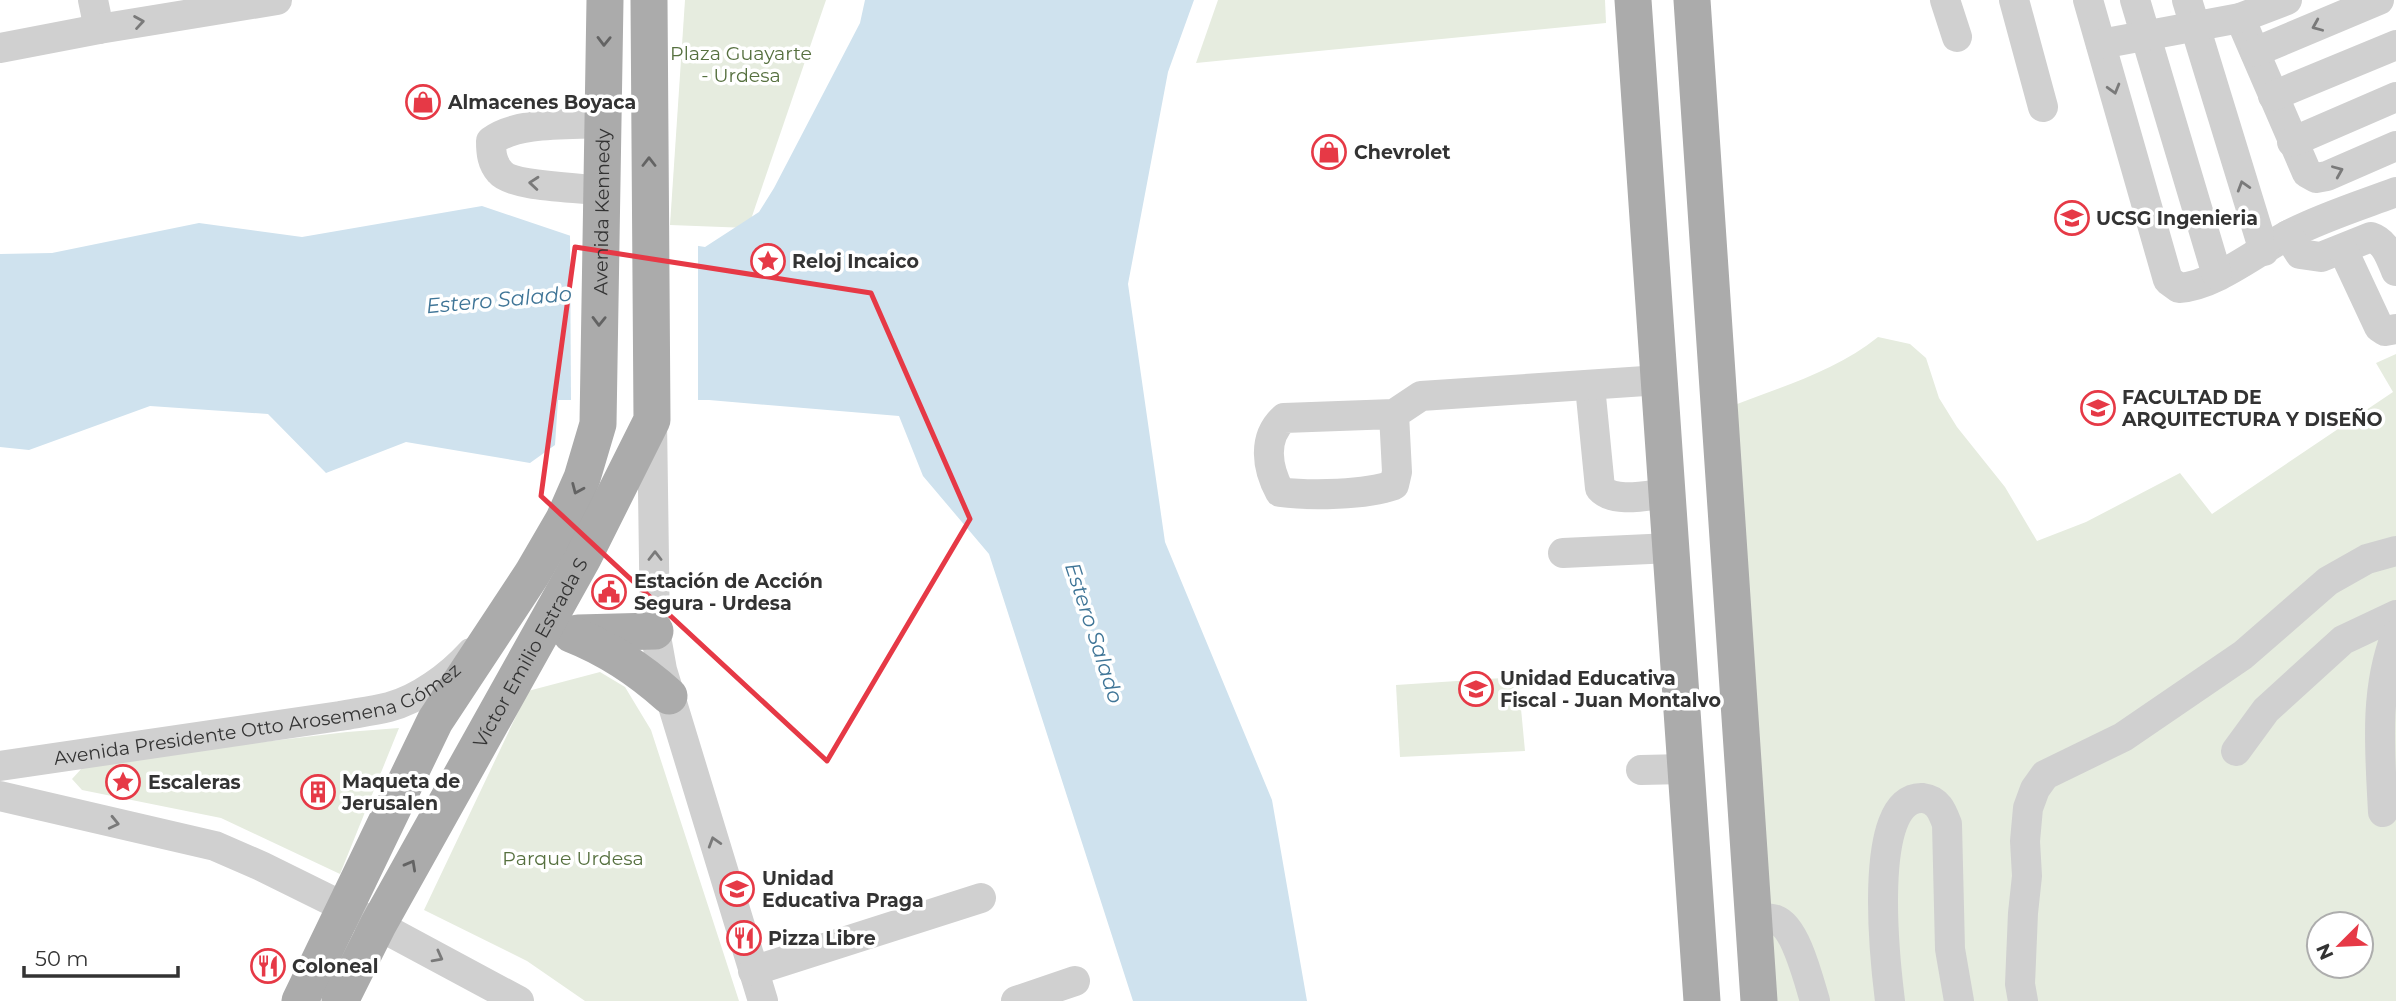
<svg xmlns="http://www.w3.org/2000/svg" width="2396" height="1001" viewBox="0 0 2396 1001" font-family="Montserrat,sans-serif">
<rect width="100%" height="100%" fill="#fff"/>
<!-- green -->
<g fill="#e6ecdf" fill-rule="evenodd">
<path d="M 685,0 L 826,0 L 748,228 L 670,225 Z"/>
<path d="M 1218,0 L 1605,0 L 1606,23 L 1196,63 Z"/>
<path d="M 1878,337 L 1910,344 L 1926,358 L 1939,398 L 1957,427 L 2005,487 L 2037,541 L 2086,522 L 2180,473 L 2212,514 L 2393,392 L 2376,363 L 2396,354 L 2396,1001 L 1770,1001 L 1732,406 C 1781,387 1836,371 1878,337 ZM 2319,924 L 2361,924 L 2361,966 L 2319,966 Z"/>
<path d="M 600,672 L 625,687 L 651,730 L 739,1001 L 585,1001 L 527,961 L 424,910 L 528,691 Z"/>
<path d="M 1518,677 L 1525,751 L 1400,757 L 1396,685 Z"/>
<path d="M 399,728 L 340,874 L 221,818 L 82,790 L 72,779 L 83,767 L 119,759 L 347,732 Z"/>
</g>
<!-- water -->
<path fill="#cfe2ee" d="M 865,0 L 1194,0 L 1168,72 L 1128,284 L 1165,542 L 1272,800 L 1307,1001 L 1133,1001 L 989,554 L 923,476 L 899,416 L 709,400 L 558,400 L 555,445 L 530,463 L 406,442 L 326,473 L 268,414 L 150,406 L 29,450 L 0,447 L 0,254 L 52,253 L 199,223 L 302,237 L 482,206 L 571,236 L 668,241 L 705,247 L 759,212 L 774,188 L 860,23 Z"/>
<!-- pier -->
<path fill="#fff" d="M 570,232 L 668,237 L 698,242 L 698,404 L 571,403 Z"/>
<g fill="none" stroke-linecap="round" stroke-linejoin="round">
<!-- minor -->
<g stroke="#d0d0d0" stroke-width="30">
<path d="M 93,0 L 99,29"/>
<path d="M 1945,0 L 1957,37"/>
<path d="M 2014,0 L 2043,107"/>
<path d="M 2088,0 L 2168,280 L 2179,288 C 2217,285 2257,251 2290,234 C 2323,217 2361,205 2396,192"/>
<path d="M 2135,0 L 2217,275"/>
<path d="M 2187,0 L 2264,251"/>
<path d="M 2240,18 L 2307,173 L 2316,178 L 2327,176 L 2396,146"/>
<path d="M 2101,44 L 2240,18 L 2287,0"/>
<path d="M 0,48 L 99,29 L 277,0"/>
<path d="M 2255,52 L 2379,0"/>
<path d="M 2273,96 L 2396,45"/>
<path d="M 2292,142 L 2396,97"/>
<path d="M 601,191 C 580,187 512,187 500,172 C 492,163 491,153 491,141 C 518,121 569,125 603,123"/>
<path d="M 2288,235 L 2300,254 L 2321,257 L 2371,237 C 2386,242 2390,257 2396,271"/>
<path d="M 2343,250 L 2379,327 L 2385,331 L 2396,329"/>
<path d="M 1590,386 L 1600,488 C 1614,504 1648,495 1667,493"/>
<path d="M 1394,414 L 1397,472 L 1394,485 C 1366,495 1310,496 1280,492 C 1267,468 1262,438 1284,418 L 1394,414 L 1421,396 L 1660,380"/>
<path d="M 652,420 L 655,631 L 662,670 L 763,1001"/>
<path d="M 1563,553 L 1671,548"/>
<path d="M 2236,751 L 2266,710 L 2343,640 L 2396,615"/>
<path id="s1" d="M 0,766 L 340,716 C 356,713 373,711 389,707 C 419,699 450,676 471,653"/>
<path d="M 1641,770 L 1685,769"/>
<path d="M 0,796 L 215,846 L 261,866 L 346,908 L 519,1001"/>
<path d="M 2383,812 C 2380,753 2374,691 2396,635"/>
<path d="M 1754,918 C 1761,918 1770,917 1776,920 C 1796,927 1809,982 1815,1001"/>
<path d="M 753,971 L 981,898"/>
<path d="M 1016,1001 L 1075,981"/>
<path d="M 1890,1001 C 1886,969 1865,794 1923,798 C 1938,800 1942,811 1947,824 L 1950,949 L 1959,1001"/>
<path d="M 2023,1001 L 2020,984 L 2023,913 L 2027,876 L 2025,841 L 2028,808 L 2035,789 L 2045,775 L 2123,737 L 2243,655 L 2328,581 L 2367,559 L 2396,551"/>
</g>
<!-- major -->
<g stroke="#ababab" stroke-width="37">
<path d="M 1633,0 L 1702,1001"/>
<path d="M 1692,0 L 1759,1001"/>
<path d="M 578,633 L 655,631"/>
<path d="M 571,634 C 609,649 639,669 669,696"/>
<path id="s2" d="M 300,1001 L 435,721 L 532,574 L 564,519 L 582,478 L 598,424 L 605,0"/>
<path id="s3" d="M 340,1001 L 378,925 L 583,558 L 652,420 L 649,0"/>
</g>
</g>
<!-- one-way arrows -->
<defs><path id="oneway-chevron" d="M-2-3.5L2.5 0L-2 3.5" fill="none" stroke-width="1.6" stroke-linecap="round" stroke-linejoin="round" transform="scale(1.75)"/></defs>
<g stroke="#7a7a7a">
<use href="#oneway-chevron" transform="translate(139 22) rotate(-9)"/>
<use href="#oneway-chevron" transform="translate(2317 26) rotate(157)"/>
<use href="#oneway-chevron" transform="translate(2114 89) rotate(74)"/>
<use href="#oneway-chevron" transform="translate(2338 171) rotate(-23)"/>
<use href="#oneway-chevron" transform="translate(534 183) rotate(-175)"/>
<use href="#oneway-chevron" transform="translate(2243 186) rotate(-107)"/>
<use href="#oneway-chevron" transform="translate(655 556) rotate(-90)"/>
<use href="#oneway-chevron" transform="translate(114 823) rotate(13)"/>
<use href="#oneway-chevron" transform="translate(714 842) rotate(-107)"/>
<use href="#oneway-chevron" transform="translate(438 957) rotate(28)"/>
</g>
<g stroke="#636363">
<use href="#oneway-chevron" transform="translate(604 41) rotate(91)"/>
<use href="#oneway-chevron" transform="translate(649 162) rotate(-90)"/>
<use href="#oneway-chevron" transform="translate(599 321) rotate(91)"/>
<use href="#oneway-chevron" transform="translate(577 489) rotate(113)"/>
<use href="#oneway-chevron" transform="translate(411 865) rotate(-61)"/>
</g>
<!-- marked area -->
<path fill="none" stroke="#e63946" stroke-width="5" stroke-linejoin="round" d="M 575,247 L 871,293 L 970,519 L 827,761 L 541,496 Z"/>
<!-- icons -->
<defs>
<g id="shop-ring" transform="scale(1.75)"><circle r="9.5" fill="#fff" stroke="#e63946" stroke-width="1.5"/><path d="M-5-2.5h2.3a2.7 3.5 0 0 1 5.4 0H5L5.5 6h-11ZM-1.5-2.5h3a1.5 2.3 0 0 0-3 0Z" fill="#e63946"/></g>
<g id="school-ring" transform="scale(1.75)"><circle r="9.5" fill="#fff" stroke="#e63946" stroke-width="1.5"/><path d="M0-5L7-2L0 1L-7-2ZM-4 1L0 2.5L4 1V4Q0 6-4 4Z" fill="#e63946"/></g>
<g id="sight-ring" transform="scale(1.75)"><circle r="9.5" fill="#fff" stroke="#e63946" stroke-width="1.5"/><path d="M0-6L1.8-2.2L6-1.7L2.9 1.2L3.7 5.4L0 3.3L-3.7 5.4L-2.9 1.2L-6-1.7L-1.8-2.2Z" fill="#e63946"/></g>
<g id="university-ring" transform="scale(1.75)"><circle r="9.5" fill="#fff" stroke="#e63946" stroke-width="1.5"/><path d="M0-5L7-2L0 1L-7-2ZM-4 1L0 2.5L4 1V4Q0 6-4 4Z" fill="#e63946"/></g>
<g id="civic-ring" transform="scale(1.75)"><circle r="9.5" fill="#fff" stroke="#e63946" stroke-width="1.5"/><path d="M-.6-6.5H3V-4.5H.6V-3L4-1V1h2V6H-6V1h2V-1L-.6-3ZM-1.2 2.5V6h2.4V2.5Z" fill="#e63946"/></g>
<g id="building-ring" transform="scale(1.75)"><circle r="9.5" fill="#fff" stroke="#e63946" stroke-width="1.5"/><path d="M-4-6H4V6H1V3H-1V6H-4ZM-2.5-4.3h1.7v1.8h-1.7ZM.8-4.3h1.7v1.8H.8ZM-2.5-1h1.7V.8h-1.7ZM.8-1h1.7V.8H.8Z" fill="#e63946"/></g>
<g id="restaurant-ring" transform="scale(1.75)"><circle r="9.5" fill="#fff" stroke="#e63946" stroke-width="1.5"/><path d="M-5-6h1v4h1v-4h1v4h1v-4h1v5L-1.5 .5V6h-2V.5L-5-1ZM5-6V6H3V1.5H1.5Q1.5-4 5-6Z" fill="#e63946"/></g>
</defs>
<g fill-rule="evenodd">
<use href="#shop-ring" x="423" y="102"/>
<use href="#shop-ring" x="1329" y="152"/>
<use href="#school-ring" x="2072" y="218"/>
<use href="#sight-ring" x="768" y="261"/>
<use href="#university-ring" x="2098" y="408"/>
<use href="#civic-ring" x="609" y="592"/>
<use href="#school-ring" x="1476" y="689"/>
<use href="#sight-ring" x="123" y="782"/>
<use href="#building-ring" x="318" y="792"/>
<use href="#school-ring" x="737" y="889"/>
<use href="#restaurant-ring" x="744" y="938"/>
<use href="#restaurant-ring" x="268" y="966"/>
</g>
<g text-anchor="middle" stroke-width="7" stroke-linejoin="round" paint-order="stroke">
<!-- park labels -->
<g font-size="19" fill="#56703f" stroke="#fff">
<text x="741" y="60">Plaza Guayarte<tspan x="741" dy="22">- Urdesa</tspan></text>
<text x="573" y="865">Parque Urdesa</text>
</g>
<!-- poi labels -->
<g font-size="19" font-weight="bold" fill="#333" stroke="#fff" text-anchor="start">
<text x="448" y="109">Almacenes Boyaca</text>
<text x="1354" y="159">Chevrolet</text>
<text x="2096" y="225">UCSG Ingenieria</text>
<text x="792" y="268">Reloj Incaico</text>
<text x="2122" y="404">FACULTAD DE<tspan x="2122" dy="22">ARQUITECTURA Y DISEÑO</tspan></text>
<text x="634" y="588">Estación de Acción<tspan x="634" dy="22">Segura - Urdesa</tspan></text>
<text x="1500" y="685">Unidad Educativa<tspan x="1500" dy="22">Fiscal - Juan Montalvo</tspan></text>
<text x="342" y="788">Maqueta de<tspan x="342" dy="22">Jerusalen</tspan></text>
<text x="148" y="789">Escaleras</text>
<text x="762" y="885">Unidad<tspan x="762" dy="22">Educativa Praga</tspan></text>
<text x="768" y="945">Pizza Libre</text>
<text x="292" y="973">Coloneal</text>
</g>
<!-- street labels -->
<g font-size="19" fill="#333" stroke="#fff">
<text dy="7" stroke="none"><textPath href="#s2" startOffset="864">Avenida Kennedy</textPath></text>
<text dy="7" stroke="none"><textPath href="#s3" startOffset="397">Víctor Emilio Estrada S</textPath></text>
<text dy="7" stroke="none"><textPath href="#s1" startOffset="264">Avenida Presidente Otto Arosemena Gómez</textPath></text>
</g>
<!-- water labels -->
<g font-size="21" font-style="italic" fill="#3f7597" stroke="#fff">
<text transform="translate(499 300) rotate(-5)" y="7">Estero Salado</text>
<text transform="translate(1094 633) rotate(72)" y="7">Estero Salado</text>
</g>
</g>
<!-- north arrow -->
<g transform="translate(2340 945) rotate(246)"><circle r="33" fill="#ffffff" stroke="#adadad" stroke-width="2"/>
<path d="M0-5L12 26L0 18L-12 26Z" fill="#e63946"/>
<text y="-10" font-size="19" font-weight="bold" text-anchor="middle" fill="#333333">N</text>
</g>
<!-- scale -->
<path d="M24 966v10h154v-10" fill="none" stroke="#333333" stroke-width="3.5"/>
<text x="35" y="966" font-size="21" fill="#333333" stroke="#ffffff" stroke-width="5" paint-order="stroke">50 m</text>
</svg>
